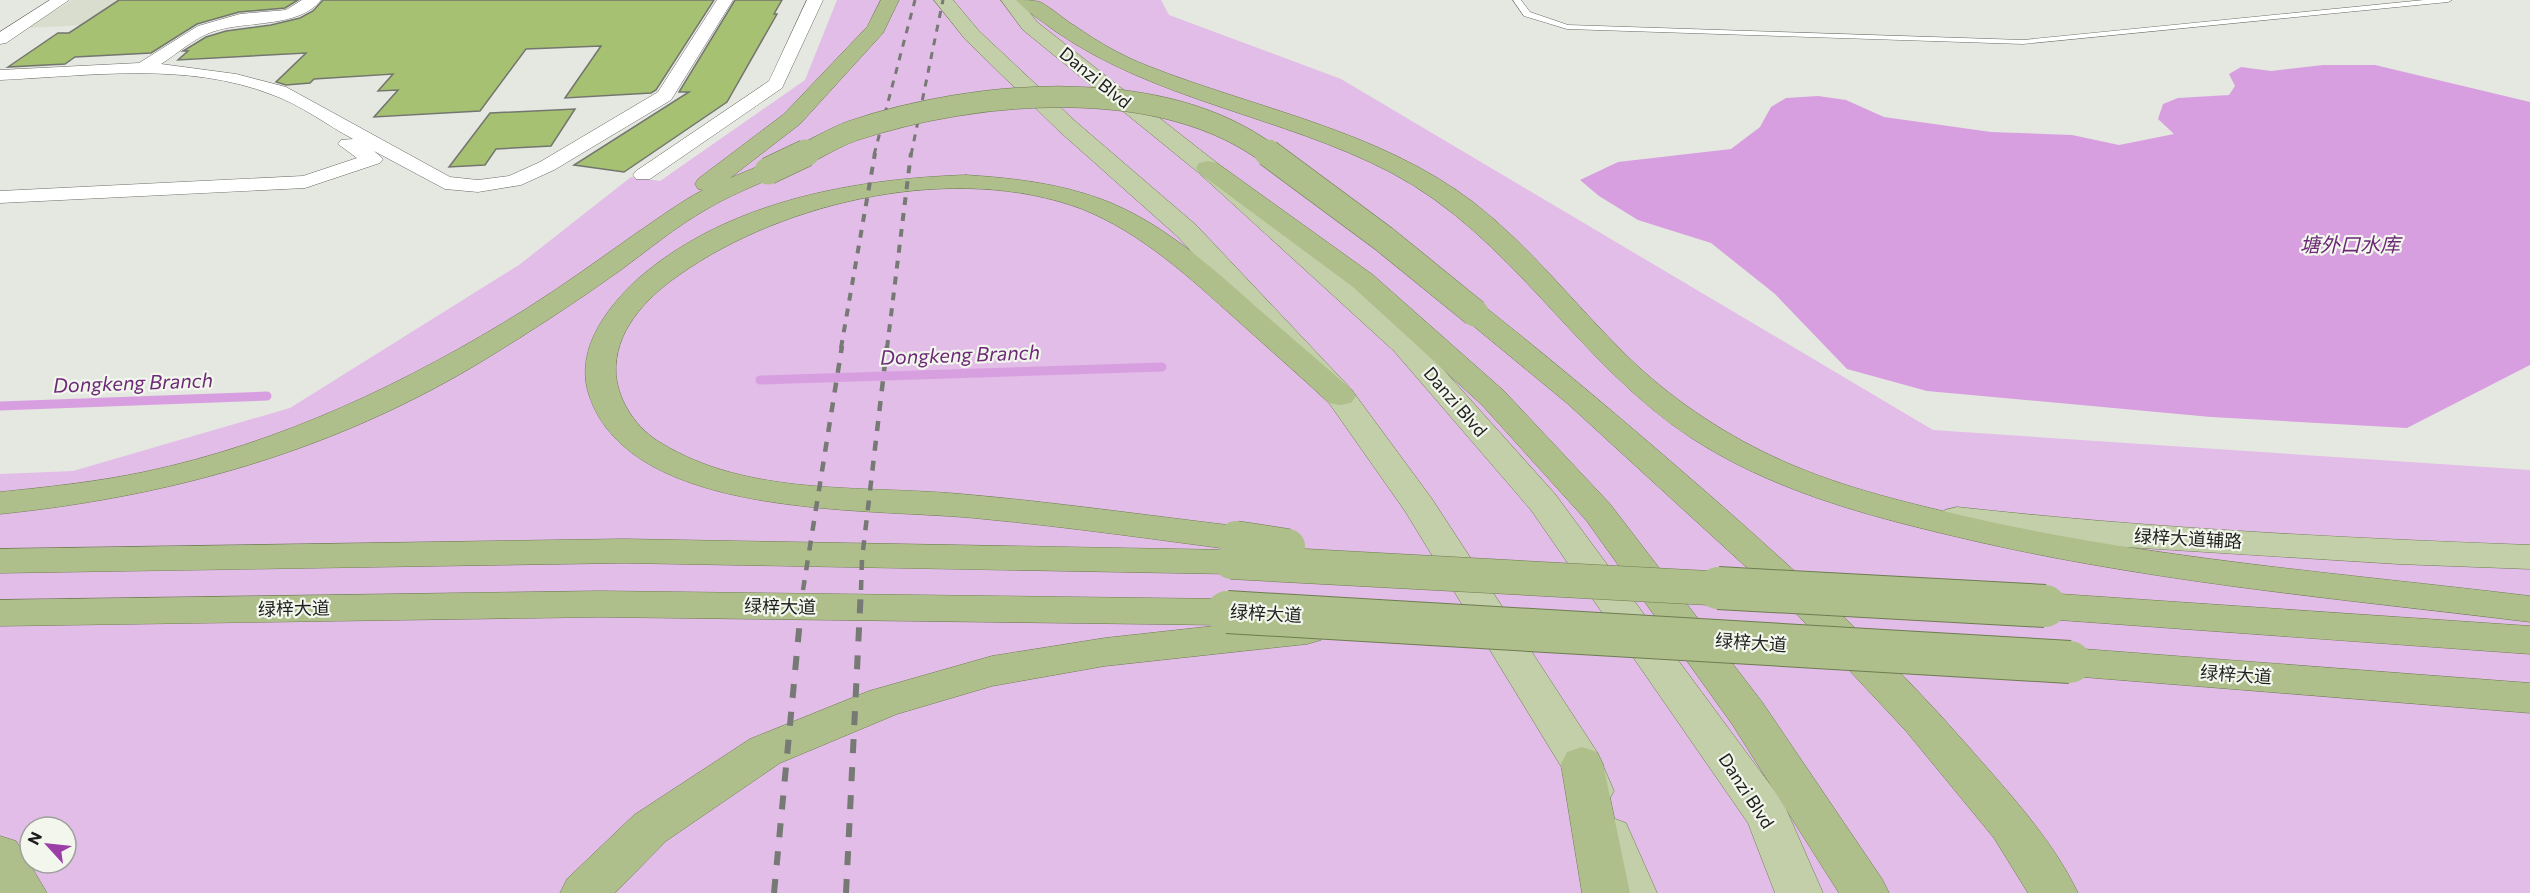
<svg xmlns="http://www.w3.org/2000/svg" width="2530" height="893" viewBox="0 0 2530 893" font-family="Commissioner,'Noto Sans SC',sans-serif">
<rect width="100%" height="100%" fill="#e5e8e0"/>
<!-- built -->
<path fill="#d8ddce" d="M 72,0 L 299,0 L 283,15 L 28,28 Z"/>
<!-- green -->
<path fill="#e2bde7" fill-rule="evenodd" d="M 837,0 L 1161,0 L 1169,15 L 1341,79 L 1933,430 L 2530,470 L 2530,893 L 0,893 L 0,474 L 73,471 L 290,408 L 519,265 L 631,177 L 660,181 L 805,80 ZM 30,827 L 66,827 L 66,863 L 30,863 Z"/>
<!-- water -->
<path fill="#d89fe0" d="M 2323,65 L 2375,65 L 2530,102 L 2530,365 L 2407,428 L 2211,417 L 1927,391 L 1847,369 L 1775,294 L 1711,243 L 1638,220 L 1599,196 L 1580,180 L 1618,162 L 1731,149 L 1760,127 L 1771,107 L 1786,98 L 1818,96 L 1846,100 L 1884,117 L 1991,132 L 2072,135 L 2119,145 L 2174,134 L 2158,119 L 2163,104 L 2178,98 L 2229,95 L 2235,86 L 2229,74 L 2241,67 L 2271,71 Z"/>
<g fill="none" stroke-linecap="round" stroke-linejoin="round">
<!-- stream -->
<g stroke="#d89fe0" stroke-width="9">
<path d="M 760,380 L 1162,367"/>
<path d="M 0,406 L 267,396"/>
</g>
</g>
<!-- building -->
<g fill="#a6c171" stroke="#73766f" stroke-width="1.5">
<path d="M 119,0 L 298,0 L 285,8 L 239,12 L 197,24 L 151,53 L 75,57 L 65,64 L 8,67 L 58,33 L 69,33 Z"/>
<path d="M 323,0 L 714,0 L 656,90 L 651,93 L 565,98 L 601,46 L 526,49 L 480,111 L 374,117 L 398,90 L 378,91 L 393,74 L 314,79 L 310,83 L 286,85 L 276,82 L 306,53 L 178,60 L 188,51 L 183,51 L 206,37 L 226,31 L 271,25 L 300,18 L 313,11 Z"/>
<path d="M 735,0 L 782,0 L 774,14 L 777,14 L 727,102 L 624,172 L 574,165 L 689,92 L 679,92 Z"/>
<path d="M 575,109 L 551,146 L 496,149 L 485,165 L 449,167 L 490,113 Z"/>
</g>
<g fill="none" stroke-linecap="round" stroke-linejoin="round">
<!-- service casing -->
<g stroke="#666962" stroke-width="1">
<path id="service" d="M 1513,0 L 1521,0 L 1530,12 L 1568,25 L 2023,40 L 2424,0 L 2452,0 L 2448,2 L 2023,44 L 1567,29 L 1524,16 Z"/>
</g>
<!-- minor casing -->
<g stroke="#666962" stroke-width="1">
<g id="minor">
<path d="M 50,0 L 69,0 L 6,43 L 0,44 L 0,32 Z"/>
<path d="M 302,0 L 321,0 C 298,29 245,20 212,32 C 194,38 177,54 161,64 L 236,74 L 286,87 L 450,177 L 478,180 L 509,176 L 540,162 L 658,92 L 717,0 L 733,0 L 671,100 L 554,170 L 521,185 L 478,192 L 445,189 L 374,151 L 383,159 L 380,163 L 305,188 L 0,203 L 0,191 L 303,176 L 357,158 L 338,144 L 341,140 L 353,139 C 327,125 301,105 273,95 C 187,61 89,76 0,80 L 0,70 L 139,63 L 198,26 L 240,14 L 286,10 Z"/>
<path d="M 807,0 L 823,0 L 782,88 L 650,179 L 636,179 L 633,175 L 636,171 L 769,81 Z"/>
</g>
</g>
<!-- primary casing -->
<g stroke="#6e7c51" stroke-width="1">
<g id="primary">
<path d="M 934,0 L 953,0 L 979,31 L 1075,121 L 1196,225 L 1351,389 L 1432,499 L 1597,752 L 1614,791 L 1607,803 L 1592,809 L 1577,803 L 1562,768 L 1405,511 L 1329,403 L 1178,237 L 1059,131 L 965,39 Z"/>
<path d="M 1001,0 L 1020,0 L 1037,22 L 1217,163 L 1416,339 L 1555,494 L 1783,802 L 1823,893 L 1775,893 L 1748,823 L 1531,510 L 1394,351 L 1199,173 L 1023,30 Z"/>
<path d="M 1957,507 C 2147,528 2339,538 2530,545 L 2530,569 L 2398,564 L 2078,544 L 1945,526 L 1939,518 L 1945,510 Z"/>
<path d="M 1610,817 L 1626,823 L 1657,893 L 1609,893 L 1587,836 L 1594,823 Z"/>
</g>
</g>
<!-- trunk casing -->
<g stroke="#6e7c51" stroke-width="1">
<g id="trunk">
<path d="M 881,0 L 899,0 L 883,33 L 800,124 L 730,178 L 759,166 L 768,164 L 777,166 L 780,171 L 777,176 C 753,186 729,196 707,209 C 675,227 647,251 618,272 C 576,302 533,330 489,357 C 338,450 174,496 0,514 L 0,492 C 48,487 96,482 144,472 C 281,443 407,383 526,309 C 564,285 601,258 638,232 C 659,218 680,202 703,190 L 698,189 L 695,184 L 698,179 L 784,114 L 867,27 Z"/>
<path d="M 1016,0 C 1024,0 1033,0 1040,2 C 1052,8 1063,19 1075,26 C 1098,42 1122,56 1148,66 C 1257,109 1378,130 1473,202 C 1531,247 1575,305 1627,356 C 1669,397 1719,431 1772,456 C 1833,485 1899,501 1964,516 C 2150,559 2341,573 2530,596 L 2530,622 C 2334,598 2137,581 1945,534 C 1857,513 1769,488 1693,439 C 1577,364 1514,237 1390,172 C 1282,116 1156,101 1055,31 C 1042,21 1027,12 1016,0 Z"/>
<path d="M 1208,161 L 1217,163 L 1373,275 L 1504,391 L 1610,504 L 1762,702 L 1882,879 L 1889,893 L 1839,893 L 1732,724 L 1586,520 L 1482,405 L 1353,287 L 1199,173 L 1196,168 L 1199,163 Z"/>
<path d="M 966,175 C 1012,178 1057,183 1101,199 C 1160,221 1208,264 1254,305 C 1286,333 1319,361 1351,389 L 1356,396 L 1351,403 L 1340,405 L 1329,403 C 1299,375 1268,348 1237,320 C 1190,278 1142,233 1082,209 C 957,162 785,200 679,275 C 646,298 613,332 616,375 C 619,403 637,429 661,443 C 749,497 862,485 961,494 C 1053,502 1144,515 1236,526 L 1249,530 L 1254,538 L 1249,546 L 1236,550 C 1152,539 1068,527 984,519 C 877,507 631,523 589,395 C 574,349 608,306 640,277 C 729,201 853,179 966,175 Z"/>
<path d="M 1475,304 L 1485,307 C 1566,371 1643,437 1721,505 C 1807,581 1891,658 1967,745 C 2007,791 2051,837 2078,893 L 2028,893 L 1994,838 L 1906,731 L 1792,609 L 1568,404 L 1465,319 L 1461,313 L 1465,307 Z"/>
<path d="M 624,539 L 1231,550 L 1244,553 L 1249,562 L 1244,571 L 1231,574 L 624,563 L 0,573 L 0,549 Z"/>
<path d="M 600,591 L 1227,599 L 1241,603 L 1246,612 L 1241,621 L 1230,625 L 1307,616 L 1321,620 L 1326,630 L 1321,640 L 1307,644 L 1105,666 L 992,686 L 897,714 L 780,763 L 666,841 L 615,893 L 560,893 L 567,879 L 634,815 L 750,739 L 869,691 L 992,656 L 1105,638 L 1223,625 L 600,617 L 0,626 L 0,600 Z"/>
<path d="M 2045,593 L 2530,626 L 2530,654 L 2045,619 L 2032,615 L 2026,606 L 2032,597 Z"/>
<path d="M 2070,648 L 2530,683 L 2530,713 L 2070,676 L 2056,672 L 2050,662 L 2056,652 Z"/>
<path d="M 1582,747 L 1597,752 L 1603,764 L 1630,893 L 1582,893 L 1561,764 L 1567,752 Z"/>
<path d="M 0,836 L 16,841 L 47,893 L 0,893 Z"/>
</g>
</g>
<!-- service -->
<use href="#service" fill="#fff" fill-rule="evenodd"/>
<!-- minor -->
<use href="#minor" fill="#fff" fill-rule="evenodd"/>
<!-- primary -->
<use href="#primary" fill="#c2cfa8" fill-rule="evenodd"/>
<!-- trunk -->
<use href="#trunk" fill="#aebf8b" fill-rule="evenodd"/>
<!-- rail-far3 -->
<g stroke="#777974" stroke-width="3" stroke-dasharray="7 7" stroke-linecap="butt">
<path d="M 874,155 L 915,0"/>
<path d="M 911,155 L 943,0"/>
</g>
<!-- rail-far2 -->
<g stroke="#777974" stroke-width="4" stroke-dasharray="8 8" stroke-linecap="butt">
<path d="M 841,348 L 875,153"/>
<path d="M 887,348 L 911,153"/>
</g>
<!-- rail-far1 -->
<g stroke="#777974" stroke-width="4.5" stroke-dasharray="10 10" stroke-linecap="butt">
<path d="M 803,590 L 842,346"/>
<path d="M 861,590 L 862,559 L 887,346"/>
</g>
<!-- rail -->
<g stroke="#777974" stroke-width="6" stroke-dasharray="14 14" stroke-linecap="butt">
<path d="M 774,893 L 803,588"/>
<path d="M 846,893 L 861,588"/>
</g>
<!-- trunk-bridge-far3 casing -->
<g stroke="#6e7c51" stroke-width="22" stroke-linecap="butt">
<path id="trunk-bridge-far3" d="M 803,155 C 819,147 835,137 852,131 C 975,90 1160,73 1270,155"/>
</g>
<!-- trunk-bridge-far2 casing -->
<g stroke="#6e7c51" stroke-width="28" stroke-linecap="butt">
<g id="trunk-bridge-far2">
<path d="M 1268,153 L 1384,239 L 1475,313"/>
<path d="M 768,171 L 806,153"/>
</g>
</g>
<!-- trunk-bridge-far1 casing -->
<g stroke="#6e7c51" stroke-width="35" stroke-linecap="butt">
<g id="trunk-bridge-far1">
<path d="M 1236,538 L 1288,546"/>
<path d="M 1231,562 L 1746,590"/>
</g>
</g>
<!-- trunk-bridge casing -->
<g stroke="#6e7c51" stroke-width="44" stroke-linecap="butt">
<g id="trunk-bridge">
<path d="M 1718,588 L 2045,606"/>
<path d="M 1227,612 L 2070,662"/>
</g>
</g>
<!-- trunk-bridge-far3 -->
<use href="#trunk-bridge-far3" stroke="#aebf8b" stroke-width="21"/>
<!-- trunk-bridge-far2 -->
<use href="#trunk-bridge-far2" stroke="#aebf8b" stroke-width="27"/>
<!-- trunk-bridge-far1 -->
<use href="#trunk-bridge-far1" stroke="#aebf8b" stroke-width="34"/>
<!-- trunk-bridge -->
<use href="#trunk-bridge" stroke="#aebf8b" stroke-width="42"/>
</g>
<g text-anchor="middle" stroke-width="4.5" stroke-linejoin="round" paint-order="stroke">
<!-- street labels -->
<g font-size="18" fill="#1d1e1b" stroke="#f2f6ed">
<text transform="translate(1095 78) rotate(39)" y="6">Danzi Blvd</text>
<text transform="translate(1455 402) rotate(49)" y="6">Danzi Blvd</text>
<text transform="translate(2188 539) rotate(3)" y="6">绿梓大道辅路</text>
<text transform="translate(780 607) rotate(1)" y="6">绿梓大道</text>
<text transform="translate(294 609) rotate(-1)" y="6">绿梓大道</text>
<text transform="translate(1266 614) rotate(3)" y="6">绿梓大道</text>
<text transform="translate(1751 643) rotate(4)" y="6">绿梓大道</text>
<text transform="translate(2236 675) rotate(4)" y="6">绿梓大道</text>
<text transform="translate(1746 791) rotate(57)" y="6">Danzi Blvd</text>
</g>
<!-- water labels -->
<g font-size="20" font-style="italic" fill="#6c2976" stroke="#f2f6ed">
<text x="2350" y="252">塘外口水库</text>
<text transform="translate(960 355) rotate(-2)" y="7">Dongkeng Branch</text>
<text transform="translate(133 383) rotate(-2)" y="7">Dongkeng Branch</text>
</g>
</g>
<!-- north arrow -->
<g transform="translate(48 845) rotate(297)"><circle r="28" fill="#f2f6ed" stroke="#9da099" stroke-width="1.5"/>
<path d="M0-4.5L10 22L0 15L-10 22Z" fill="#9b3ea8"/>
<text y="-9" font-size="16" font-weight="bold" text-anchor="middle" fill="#1d1e1b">N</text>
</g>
</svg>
